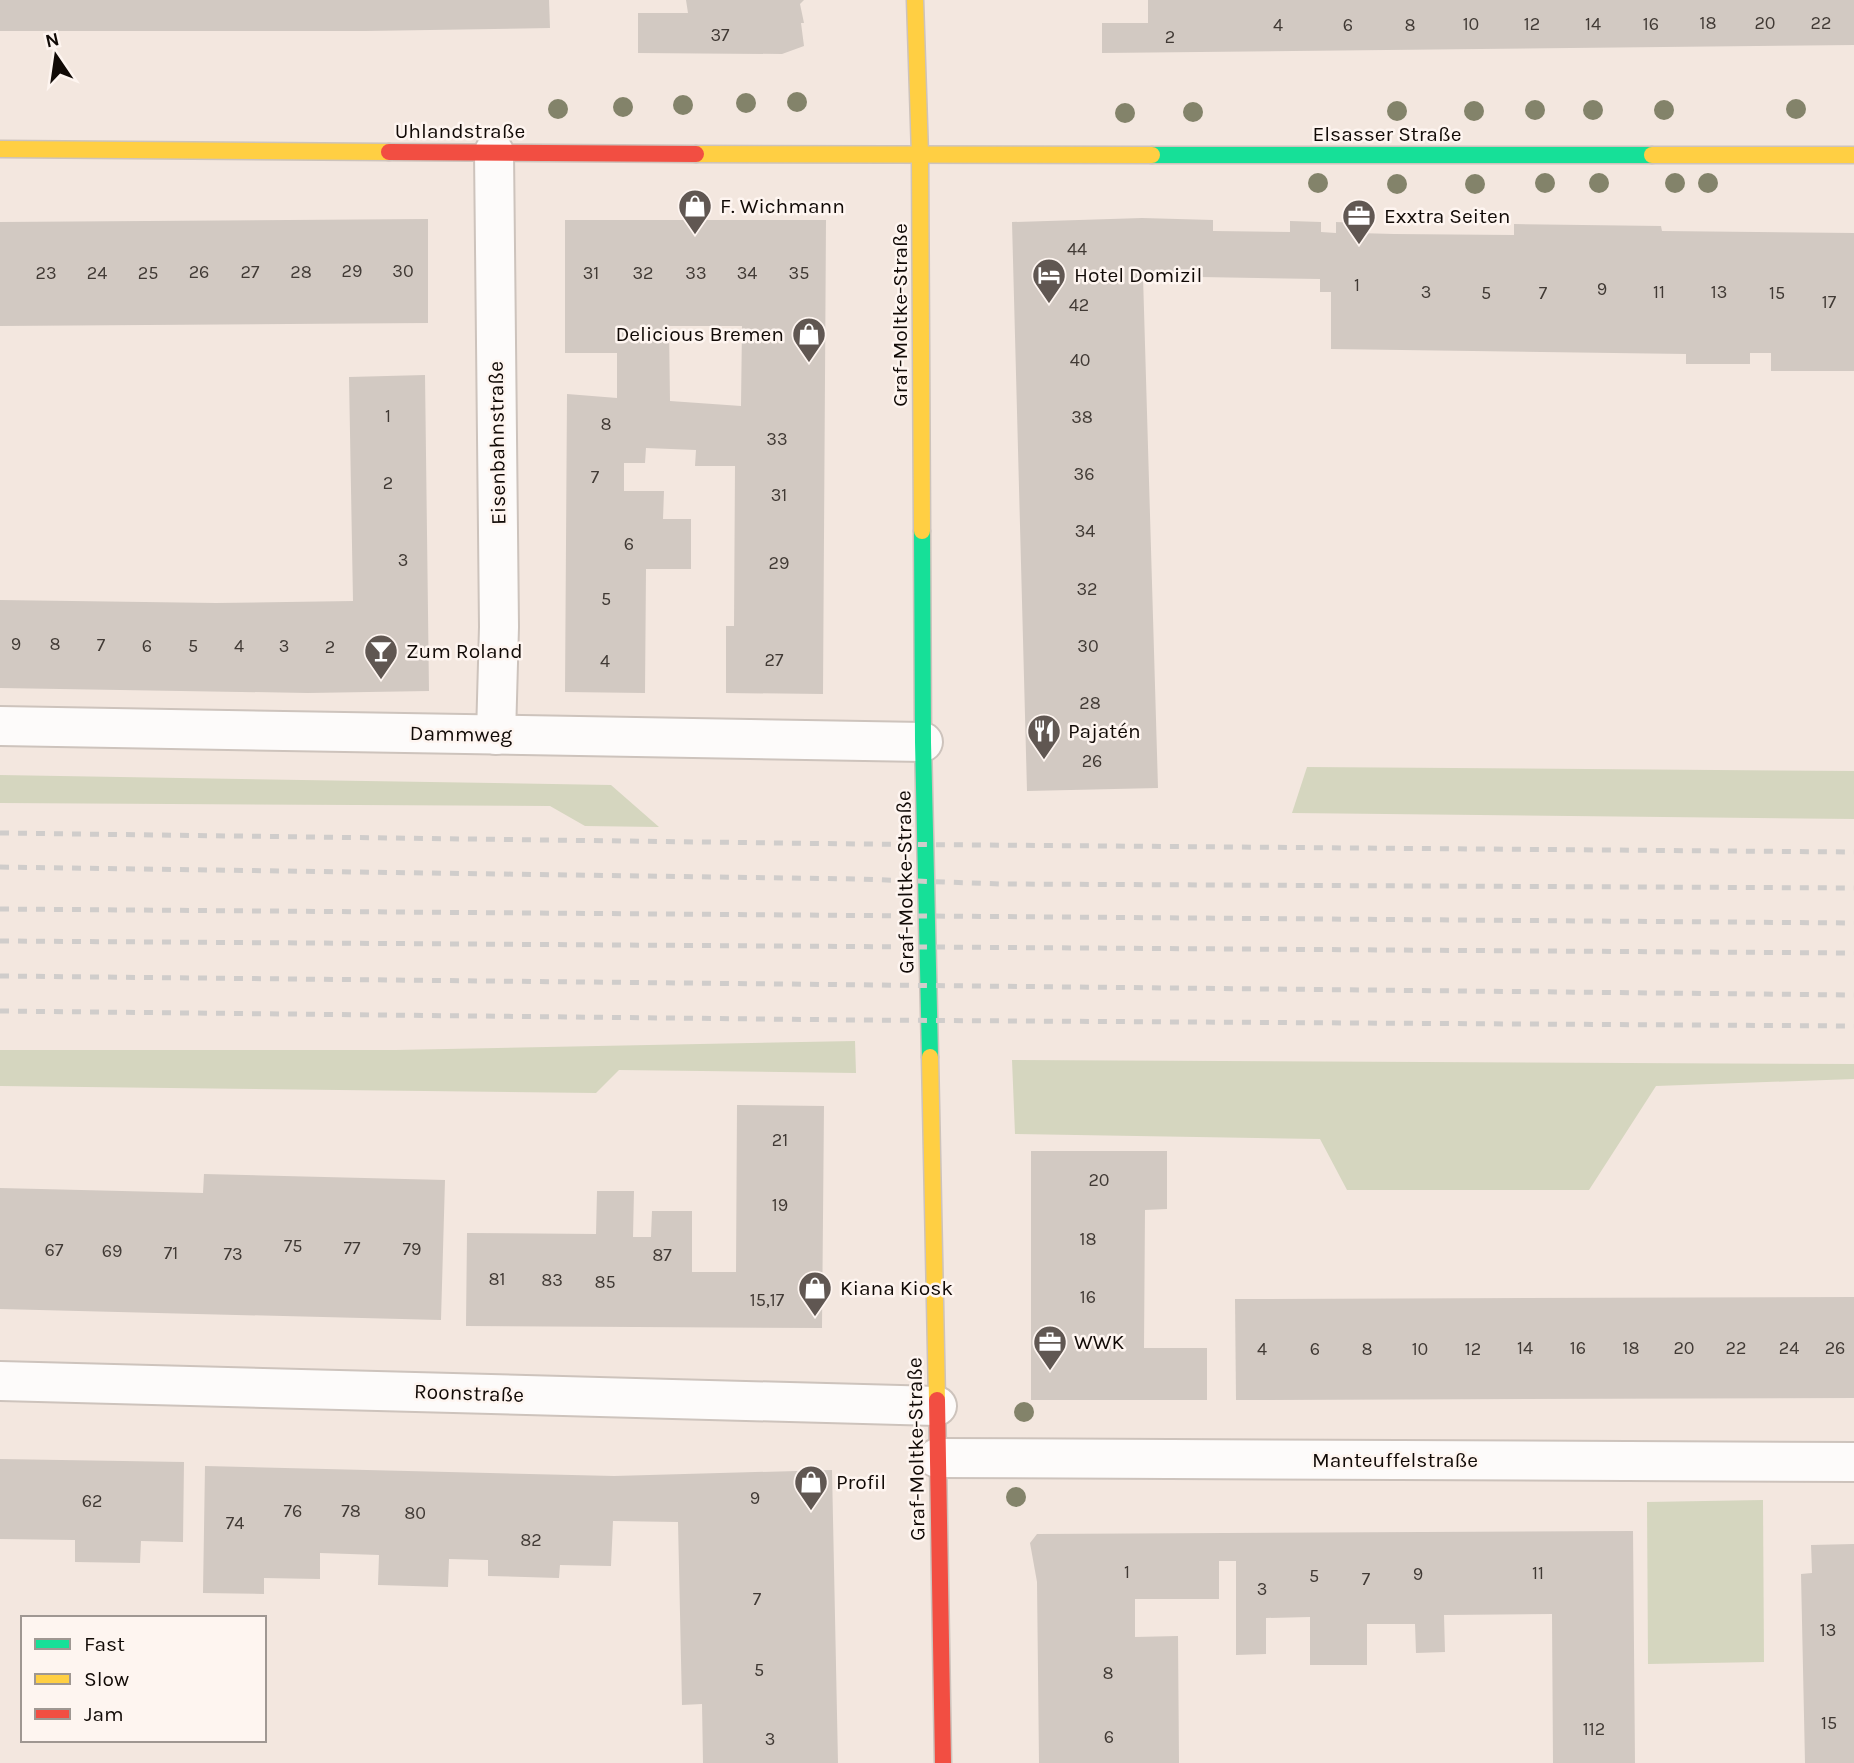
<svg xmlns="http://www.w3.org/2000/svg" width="1854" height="1763" viewBox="0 0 1854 1763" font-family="Karla,sans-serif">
<rect width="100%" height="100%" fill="#f3e7df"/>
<!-- green -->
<g fill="#d5d6bf">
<path d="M 1307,767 L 1854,771 L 1854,819 L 1292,813 Z"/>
<path d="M 0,775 L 611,785 L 659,827 L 585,826 L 550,806 L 0,803 Z"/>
<path d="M 855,1041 L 856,1073 L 619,1070 L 596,1093 L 0,1086 L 0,1050 L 396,1050 Z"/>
<path d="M 1012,1060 L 1854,1064 L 1854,1079 L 1656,1086 L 1589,1190 L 1347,1190 L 1320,1139 L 1015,1134 Z"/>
<path d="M 1763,1500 L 1764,1662 L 1648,1664 L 1647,1502 Z"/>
</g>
<!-- building -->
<g fill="#d2c9c2" fill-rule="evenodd">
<path d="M 0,0 L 549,0 L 550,28 L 366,31 L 0,31 Z"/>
<path d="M 686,0 L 804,0 L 800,4 L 804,23 L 801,23 L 804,46 L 782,54 L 638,53 L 638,13 L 688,13 Z"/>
<path d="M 1148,0 L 1854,0 L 1854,45 L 1102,53 L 1102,23 L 1148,23 Z"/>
<path d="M 1142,218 L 1213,220 L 1213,231 L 1290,232 L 1290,221 L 1321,222 L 1321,232 L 1336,233 L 1336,222 L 1358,223 L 1358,233 L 1394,234 L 1514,235 L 1514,224 L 1661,226 L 1662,231 L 1854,233 L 1854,371 L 1771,371 L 1771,353 L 1750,353 L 1750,364 L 1686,364 L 1686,354 L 1331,349 L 1331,292 L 1320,292 L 1320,279 L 1143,276 L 1158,788 L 1027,791 L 1012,222 Z"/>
<path d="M 428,219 L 428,323 L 0,326 L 0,222 Z"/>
<path d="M 565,220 L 826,220 L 823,694 L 726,693 L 726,626 L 734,626 L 735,466 L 695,466 L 696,450 L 646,448 L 645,463 L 624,463 L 624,491 L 664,491 L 663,519 L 691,519 L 691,569 L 646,569 L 645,693 L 565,692 L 567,394 L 617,398 L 617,353 L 565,353 ZM 669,326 L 742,326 L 741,406 L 670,401 Z"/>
<path d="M 425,375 L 429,691 L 308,693 L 0,688 L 0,600 L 216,603 L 353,601 L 349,377 Z"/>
<path d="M 737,1105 L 824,1106 L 822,1328 L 466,1326 L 467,1233 L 596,1234 L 597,1191 L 634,1191 L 633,1237 L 651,1237 L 652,1211 L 692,1211 L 692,1272 L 736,1272 Z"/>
<path d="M 1031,1151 L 1167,1151 L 1167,1209 L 1145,1210 L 1144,1348 L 1207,1348 L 1207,1400 L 1031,1400 Z"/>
<path d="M 204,1174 L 445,1180 L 441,1320 L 0,1309 L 0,1188 L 203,1193 Z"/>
<path d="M 1854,1297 L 1854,1398 L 1236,1400 L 1235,1299 Z"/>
<path d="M 0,1459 L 184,1462 L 183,1542 L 141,1541 L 140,1563 L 75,1562 L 75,1540 L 0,1539 Z"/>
<path d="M 205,1466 L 614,1476 L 832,1470 L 838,1763 L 703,1763 L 702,1704 L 682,1705 L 678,1522 L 613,1521 L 611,1566 L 560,1565 L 559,1578 L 488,1576 L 488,1560 L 449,1559 L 448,1587 L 378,1585 L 379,1555 L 320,1553 L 320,1579 L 264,1578 L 264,1594 L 203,1593 Z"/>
<path d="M 1633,1531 L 1635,1763 L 1553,1763 L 1552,1614 L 1444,1615 L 1445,1652 L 1416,1653 L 1415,1624 L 1367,1624 L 1367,1665 L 1310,1665 L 1310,1617 L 1266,1618 L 1266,1654 L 1236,1655 L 1236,1561 L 1219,1561 L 1219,1599 L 1135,1599 L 1135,1637 L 1178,1636 L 1179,1763 L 1039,1763 L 1037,1582 L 1030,1543 L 1037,1534 Z"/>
<path d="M 1854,1544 L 1854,1763 L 1805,1763 L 1801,1574 L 1812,1573 L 1811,1545 Z"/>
</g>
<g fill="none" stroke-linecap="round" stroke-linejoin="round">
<!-- street casing -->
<g stroke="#cdc3bc" stroke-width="42">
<g id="street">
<path d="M 494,152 L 499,627 L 496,735"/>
<path d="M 0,726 L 923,742"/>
<path d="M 0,1381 L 937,1406"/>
<path d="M 937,1458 L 1854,1462"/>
</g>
</g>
<!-- fast casing -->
<g stroke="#cdc3bc" stroke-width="19">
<g id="fast">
<path d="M 1152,155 L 1652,155"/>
<path d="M 922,531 L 923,742 L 930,1057"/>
</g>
</g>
<!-- slow casing -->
<g stroke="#cdc3bc" stroke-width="19">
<g id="slow">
<path d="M 915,0 L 920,155 L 922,531"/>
<path d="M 0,149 L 389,152"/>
<path d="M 696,154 L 1152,155"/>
<path d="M 1652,155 L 1854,155"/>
<path d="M 930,1057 L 937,1400"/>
</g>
</g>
<!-- jam casing -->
<g stroke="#cdc3bc" stroke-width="19">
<g id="jam">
<path d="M 389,152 L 696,154"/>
<path d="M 937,1400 L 943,1763"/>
</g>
</g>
<!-- street -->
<use href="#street" stroke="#fdfbfa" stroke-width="38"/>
<!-- fast -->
<use href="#fast" stroke="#16e098" stroke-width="16"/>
<!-- slow -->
<use href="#slow" stroke="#ffcf43" stroke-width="16"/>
<!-- jam -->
<use href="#jam" stroke="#f24e42" stroke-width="16"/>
<!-- rail -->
<g stroke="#d0cdcb" stroke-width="5" stroke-dasharray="9 9" stroke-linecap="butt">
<path d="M 0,833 L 858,844 L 1854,852"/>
<path d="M 0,867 L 857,879 L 1002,884 L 1854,888"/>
<path d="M 0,909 L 1854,923"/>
<path d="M 0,941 L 1854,953"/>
<path d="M 0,976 L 1854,995"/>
<path d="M 0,1011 L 857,1020 L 1854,1026"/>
</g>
</g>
<!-- trees -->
<g fill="#83836a">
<circle cx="797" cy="102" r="10"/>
<circle cx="746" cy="103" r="10"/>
<circle cx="683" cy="105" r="10"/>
<circle cx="623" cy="107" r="10"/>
<circle cx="558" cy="109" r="10"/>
<circle cx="1796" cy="109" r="10"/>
<circle cx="1535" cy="110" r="10"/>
<circle cx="1593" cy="110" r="10"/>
<circle cx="1664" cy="110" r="10"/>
<circle cx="1397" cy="111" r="10"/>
<circle cx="1474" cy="111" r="10"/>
<circle cx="1193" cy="112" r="10"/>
<circle cx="1125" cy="113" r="10"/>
<circle cx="1318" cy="183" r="10"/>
<circle cx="1545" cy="183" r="10"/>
<circle cx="1599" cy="183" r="10"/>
<circle cx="1675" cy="183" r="10"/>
<circle cx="1708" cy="183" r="10"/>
<circle cx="1397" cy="184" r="10"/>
<circle cx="1475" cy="184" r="10"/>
<circle cx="1024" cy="1412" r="10"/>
<circle cx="1016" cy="1497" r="10"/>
</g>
<!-- icons -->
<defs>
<g id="shop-pin" transform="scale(1.75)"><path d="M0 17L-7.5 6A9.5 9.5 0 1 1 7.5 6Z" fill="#605752" stroke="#fef5f0"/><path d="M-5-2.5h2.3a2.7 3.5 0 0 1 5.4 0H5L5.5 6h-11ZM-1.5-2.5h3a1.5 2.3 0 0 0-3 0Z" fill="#fff"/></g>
<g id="office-pin" transform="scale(1.75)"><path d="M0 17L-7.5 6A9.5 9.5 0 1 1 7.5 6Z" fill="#605752" stroke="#fef5f0"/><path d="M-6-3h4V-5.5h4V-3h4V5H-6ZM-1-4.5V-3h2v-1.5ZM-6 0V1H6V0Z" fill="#fff"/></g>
<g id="hotel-pin" transform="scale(1.75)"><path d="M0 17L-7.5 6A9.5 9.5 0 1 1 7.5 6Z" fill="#605752" stroke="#fef5f0"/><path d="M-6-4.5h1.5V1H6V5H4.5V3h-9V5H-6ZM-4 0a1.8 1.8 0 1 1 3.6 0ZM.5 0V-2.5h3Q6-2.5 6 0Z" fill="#fff"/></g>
<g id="bar-pin" transform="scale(1.75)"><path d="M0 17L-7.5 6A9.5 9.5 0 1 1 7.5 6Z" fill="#605752" stroke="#fef5f0"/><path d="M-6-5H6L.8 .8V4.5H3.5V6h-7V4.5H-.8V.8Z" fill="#fff"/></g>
<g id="restaurant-pin" transform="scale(1.75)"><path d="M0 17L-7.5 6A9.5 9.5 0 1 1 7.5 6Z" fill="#605752" stroke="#fef5f0"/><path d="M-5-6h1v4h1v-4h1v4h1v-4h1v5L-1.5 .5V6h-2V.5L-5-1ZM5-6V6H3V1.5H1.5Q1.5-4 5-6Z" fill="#fff"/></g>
</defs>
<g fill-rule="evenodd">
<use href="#shop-pin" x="695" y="206"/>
<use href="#office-pin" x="1359" y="216"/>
<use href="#hotel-pin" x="1049" y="275"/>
<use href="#shop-pin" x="809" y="334"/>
<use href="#bar-pin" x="381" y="651"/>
<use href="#restaurant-pin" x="1044" y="731"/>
<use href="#shop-pin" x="815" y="1288"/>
<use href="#office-pin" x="1050" y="1342"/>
<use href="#shop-pin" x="811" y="1482"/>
</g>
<g text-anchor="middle" stroke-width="5" stroke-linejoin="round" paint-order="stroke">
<!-- number labels -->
<g font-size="18" fill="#413a35">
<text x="1708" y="29">18</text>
<text x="1765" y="29">20</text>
<text x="1821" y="29">22</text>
<text x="1471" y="30">10</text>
<text x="1532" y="30">12</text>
<text x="1593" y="30">14</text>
<text x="1651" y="30">16</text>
<text x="1278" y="31">4</text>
<text x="1348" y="31">6</text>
<text x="1410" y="31">8</text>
<text x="720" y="41">37</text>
<text x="1170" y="43">2</text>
<text x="1077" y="255">44</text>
<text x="352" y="277">29</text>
<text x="403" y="277">30</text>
<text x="199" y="278">26</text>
<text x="250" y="278">27</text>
<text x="301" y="278">28</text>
<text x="46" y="279">23</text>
<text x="97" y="279">24</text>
<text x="148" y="279">25</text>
<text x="591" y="279">31</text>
<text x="643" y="279">32</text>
<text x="696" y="279">33</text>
<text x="747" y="279">34</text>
<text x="799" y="279">35</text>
<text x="1357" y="291">1</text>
<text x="1602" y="295">9</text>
<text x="1426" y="298">3</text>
<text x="1659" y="298">11</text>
<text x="1719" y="298">13</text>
<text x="1486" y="299">5</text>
<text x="1543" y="299">7</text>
<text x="1777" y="299">15</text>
<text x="1829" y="308">17</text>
<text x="1079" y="311">42</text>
<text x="1080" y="366">40</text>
<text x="388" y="422">1</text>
<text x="1082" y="423">38</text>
<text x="606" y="430">8</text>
<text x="777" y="445">33</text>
<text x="1084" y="480">36</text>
<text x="595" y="483">7</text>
<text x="388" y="489">2</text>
<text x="779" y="501">31</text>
<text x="1085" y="537">34</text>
<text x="629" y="550">6</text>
<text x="403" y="566">3</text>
<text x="779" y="569">29</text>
<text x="1087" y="595">32</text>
<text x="606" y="605">5</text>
<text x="16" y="650">9</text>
<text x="55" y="650">8</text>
<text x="101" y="651">7</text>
<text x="147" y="652">6</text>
<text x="193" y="652">5</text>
<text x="239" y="652">4</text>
<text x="284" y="652">3</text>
<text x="1088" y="652">30</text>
<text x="330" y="653">2</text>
<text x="774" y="666">27</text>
<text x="605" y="667">4</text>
<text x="1090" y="709">28</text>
<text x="1092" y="767">26</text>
<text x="780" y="1146">21</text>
<text x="1099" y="1186">20</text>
<text x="780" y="1211">19</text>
<text x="1088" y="1245">18</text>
<text x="293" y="1252">75</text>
<text x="352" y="1254">77</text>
<text x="412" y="1255">79</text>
<text x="54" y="1256">67</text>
<text x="112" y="1257">69</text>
<text x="171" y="1259">71</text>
<text x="233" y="1260">73</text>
<text x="662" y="1261">87</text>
<text x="497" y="1285">81</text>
<text x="552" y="1286">83</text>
<text x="605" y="1288">85</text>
<text x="1088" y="1303">16</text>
<text x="767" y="1306">15,17</text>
<text x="1525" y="1354">14</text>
<text x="1578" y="1354">16</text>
<text x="1631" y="1354">18</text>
<text x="1684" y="1354">20</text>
<text x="1736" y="1354">22</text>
<text x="1789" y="1354">24</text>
<text x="1835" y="1354">26</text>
<text x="1262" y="1355">4</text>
<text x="1315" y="1355">6</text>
<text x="1367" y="1355">8</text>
<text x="1420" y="1355">10</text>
<text x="1473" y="1355">12</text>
<text x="755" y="1504">9</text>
<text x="92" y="1507">62</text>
<text x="293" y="1517">76</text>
<text x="351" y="1517">78</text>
<text x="415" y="1519">80</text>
<text x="235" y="1529">74</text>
<text x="531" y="1546">82</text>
<text x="1127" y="1578">1</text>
<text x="1538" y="1579">11</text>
<text x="1418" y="1580">9</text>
<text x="1314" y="1582">5</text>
<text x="1366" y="1585">7</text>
<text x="1262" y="1595">3</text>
<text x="757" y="1605">7</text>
<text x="1828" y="1636">13</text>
<text x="759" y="1676">5</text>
<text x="1108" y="1679">8</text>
<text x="1829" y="1729">15</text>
<text x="1594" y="1735">112</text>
<text x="1109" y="1743">6</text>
<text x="770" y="1745">3</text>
</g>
<!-- street labels -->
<g font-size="21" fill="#110a06" stroke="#fef5f0">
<text x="460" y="138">Uhlandstraße</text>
<text x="1387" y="141">Elsasser Straße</text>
<text transform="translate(900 315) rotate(-90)" y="7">Graf-Moltke-Straße</text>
<text transform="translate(497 443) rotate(-91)" y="7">Eisenbahnstraße</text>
<text transform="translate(461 734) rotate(1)" y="7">Dammweg</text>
<text transform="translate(905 882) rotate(-91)" y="7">Graf-Moltke-Straße</text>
<text transform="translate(469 1393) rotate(2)" y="7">Roonstraße</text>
<text transform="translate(916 1449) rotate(-91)" y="7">Graf-Moltke-Straße</text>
<text x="1395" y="1467">Manteuffelstraße</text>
</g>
<!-- poi labels -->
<g font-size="21" fill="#110a06" stroke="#fef5f0" text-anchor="start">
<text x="720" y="213">F. Wichmann</text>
<text x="1384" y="223">Exxtra Seiten</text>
<text x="1074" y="282">Hotel Domizil</text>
<text x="784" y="341" text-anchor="end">Delicious Bremen</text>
<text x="406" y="658">Zum Roland</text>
<text x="1068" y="738">Pajatén</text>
<text x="840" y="1295">Kiana Kiosk</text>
<text x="1074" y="1349">WWK</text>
<text x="836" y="1489">Profil</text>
</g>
</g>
<!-- legend -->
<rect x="21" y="1616" width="245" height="126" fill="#fef5f0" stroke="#9f9792" stroke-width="2"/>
<rect x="35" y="1639" width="35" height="10" fill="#16e098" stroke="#9f9792" stroke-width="2"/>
<text x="84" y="1651" font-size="21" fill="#110a06">Fast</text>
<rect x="35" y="1674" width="35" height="10" fill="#ffcf43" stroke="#9f9792" stroke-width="2"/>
<text x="84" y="1686" font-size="21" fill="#110a06">Slow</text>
<rect x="35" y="1709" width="35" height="10" fill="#f24e42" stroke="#9f9792" stroke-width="2"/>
<text x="84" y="1721" font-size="21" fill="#110a06">Jam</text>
<!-- north arrow -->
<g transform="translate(56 56) rotate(347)" stroke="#fef5f0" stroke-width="5" paint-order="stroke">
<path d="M0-5L12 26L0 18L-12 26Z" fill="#110a06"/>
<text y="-10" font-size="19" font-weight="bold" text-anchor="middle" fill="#110a06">N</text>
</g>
</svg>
